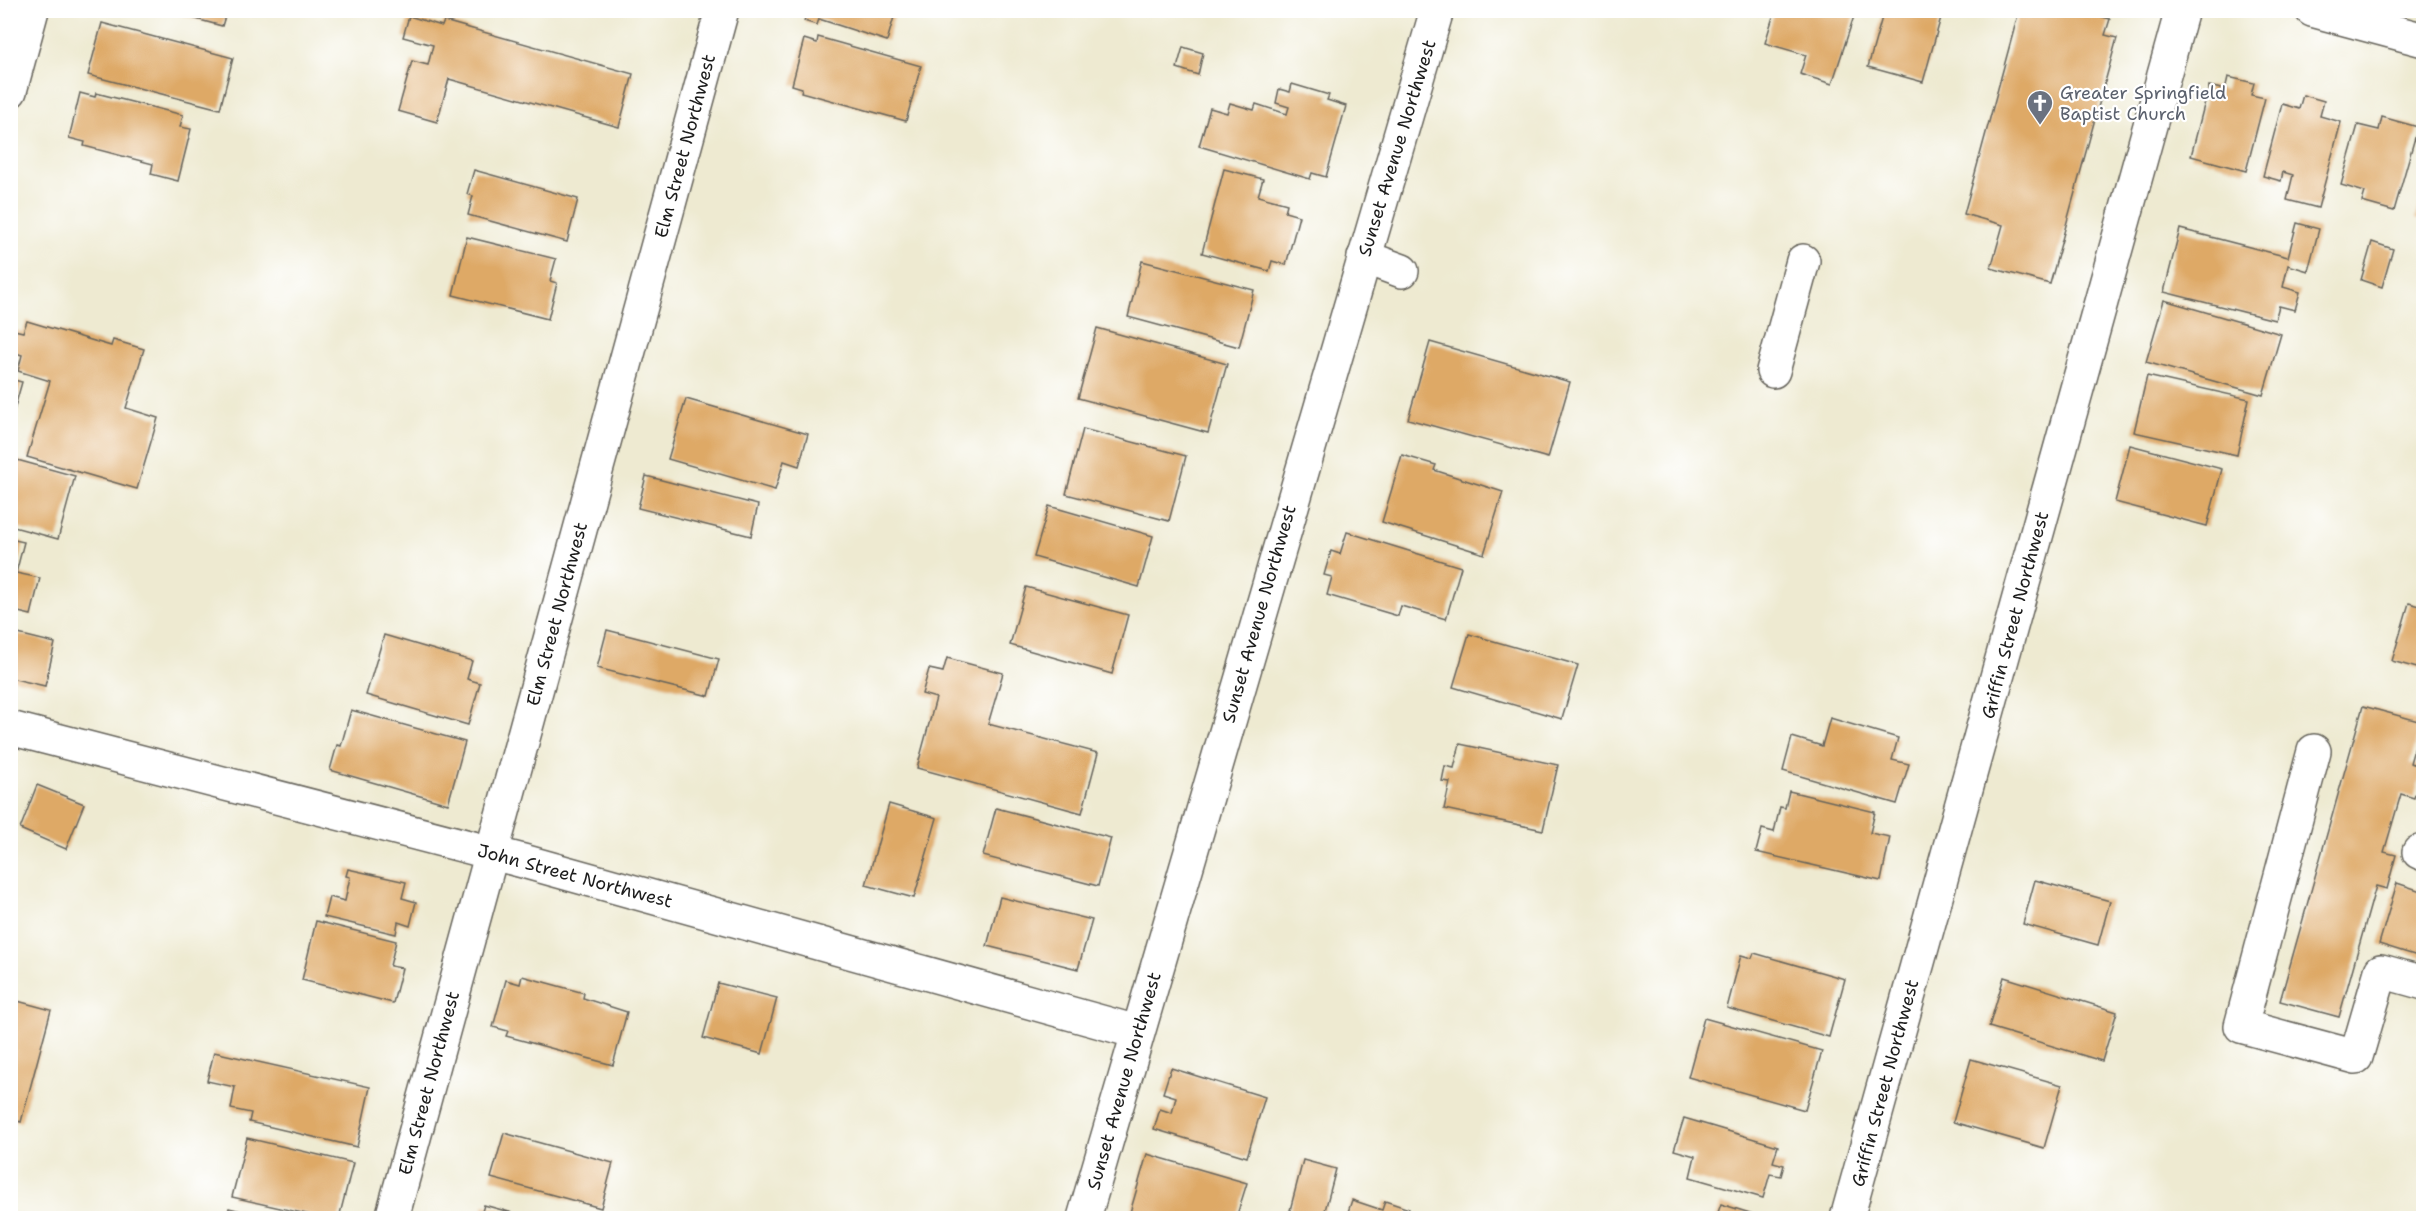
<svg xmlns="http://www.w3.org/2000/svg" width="2434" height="1229" viewBox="0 0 2434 1229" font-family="'Shantell Sans',sans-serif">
<rect width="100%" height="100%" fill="#fff"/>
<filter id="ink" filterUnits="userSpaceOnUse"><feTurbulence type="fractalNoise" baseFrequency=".0167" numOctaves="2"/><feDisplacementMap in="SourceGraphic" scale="12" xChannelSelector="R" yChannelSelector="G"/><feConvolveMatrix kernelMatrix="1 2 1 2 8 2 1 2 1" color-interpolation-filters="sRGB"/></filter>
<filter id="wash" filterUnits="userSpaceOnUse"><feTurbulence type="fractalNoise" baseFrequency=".008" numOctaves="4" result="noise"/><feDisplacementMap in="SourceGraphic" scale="24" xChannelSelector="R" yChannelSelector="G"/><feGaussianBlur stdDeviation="1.35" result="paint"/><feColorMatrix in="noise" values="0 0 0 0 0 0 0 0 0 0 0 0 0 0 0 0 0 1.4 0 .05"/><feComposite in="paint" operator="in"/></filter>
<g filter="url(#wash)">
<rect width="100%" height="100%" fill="#eeead1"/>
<g id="blocks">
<!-- building -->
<g fill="#dea966">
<path d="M 163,10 L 216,10 L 226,13 L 222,26 Z"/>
<path d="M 808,10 L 896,10 L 887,41 L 819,19 L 817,25 L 804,21 Z"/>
<path d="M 1775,10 L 1856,10 L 1832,84 L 1800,74 L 1806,55 L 1765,43 Z"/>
<path d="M 1884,10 L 1943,10 L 1923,82 L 1868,67 Z"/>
<path d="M 2031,10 L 2077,10 L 2110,19 L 2105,35 L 2117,38 L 2050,284 L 1991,268 L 2003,225 L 1964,214 L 2019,11 L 2030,14 Z"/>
<path d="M 409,16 L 442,26 L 444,21 L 633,74 L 619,127 L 449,79 L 437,122 L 398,111 L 412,61 L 428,65 L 433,45 L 403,37 Z"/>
<path d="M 102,23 L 233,58 L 220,109 L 88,75 Z"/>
<path d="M 818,37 L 921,66 L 906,121 L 801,92 L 802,88 L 792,85 L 804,39 L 817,43 Z"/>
<path d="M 1183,47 L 1203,53 L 1198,75 L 1177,68 Z"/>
<path d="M 2228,77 L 2254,83 L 2251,95 L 2265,98 L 2246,171 L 2191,156 L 2209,86 L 2225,90 Z"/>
<path d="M 1292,84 L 1329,95 L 1327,100 L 1346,106 L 1326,177 L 1312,173 L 1310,179 L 1199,146 L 1210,108 L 1227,113 L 1230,103 L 1254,110 L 1256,104 L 1287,114 L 1289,107 L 1276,103 L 1279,89 L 1290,92 Z"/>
<path d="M 80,93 L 95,97 L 96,93 L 183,115 L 180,127 L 191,129 L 178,181 L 151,174 L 153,164 L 84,146 L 85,142 L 69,138 Z"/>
<path d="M 2303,95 L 2324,101 L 2320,116 L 2341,122 L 2318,208 L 2287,200 L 2293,175 L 2283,172 L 2281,181 L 2263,176 L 2282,104 L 2299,109 Z"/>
<path d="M 2382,117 L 2418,127 L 2394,211 L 2362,202 L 2365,192 L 2341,185 L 2358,125 L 2379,130 Z"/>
<path d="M 1224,169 L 1263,179 L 1258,196 L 1287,204 L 1285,212 L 1299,216 L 1286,265 L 1272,261 L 1269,271 L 1202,253 Z"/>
<path d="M 474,170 L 578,199 L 567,242 L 468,215 L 473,196 L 467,194 Z"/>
<path d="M 2423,193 L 2424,193 L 2424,220 L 2416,218 Z"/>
<path d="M 2297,223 L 2319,229 L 2308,271 L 2288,265 L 2283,287 L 2300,292 L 2295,310 L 2279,306 L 2275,320 L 2164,292 L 2180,229 L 2288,257 Z"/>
<path d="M 467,237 L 556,259 L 550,281 L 557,283 L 548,319 L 453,295 Z"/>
<path d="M 2372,242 L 2393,249 L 2382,287 L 2361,280 Z"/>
<path d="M 1142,261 L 1254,290 L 1239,347 L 1128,317 Z"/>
<path d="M 2164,300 L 2281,334 L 2263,395 L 2146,362 Z"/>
<path d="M 27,321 L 111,346 L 113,340 L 144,349 L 126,408 L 158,418 L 137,489 L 27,457 L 50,381 L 18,371 L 22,355 L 10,351 L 10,329 L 23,332 Z"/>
<path d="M 1097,328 L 1227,364 L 1208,433 L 1078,398 Z"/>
<path d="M 1430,342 L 1570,382 L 1548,458 L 1408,419 Z"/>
<path d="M 2147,376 L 2249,399 L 2237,455 L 2134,432 Z"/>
<path d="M 10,379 L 22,382 L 11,421 L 10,421 Z"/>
<path d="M 686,399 L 808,434 L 799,466 L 784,461 L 775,490 L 668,459 Z"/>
<path d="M 1083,429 L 1186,456 L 1169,521 L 1066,494 Z"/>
<path d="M 2130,445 L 2222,469 L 2207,526 L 2115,502 Z"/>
<path d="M 1402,455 L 1436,465 L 1434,470 L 1503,492 L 1484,554 L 1382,522 Z"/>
<path d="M 10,458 L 75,476 L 58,539 L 10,526 Z"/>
<path d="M 646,476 L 758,505 L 751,536 L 638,508 Z"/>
<path d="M 1049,506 L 1153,536 L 1139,587 L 1034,557 Z"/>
<path d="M 1347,532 L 1461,567 L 1446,619 L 1401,606 L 1398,616 L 1327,595 L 1332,577 L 1324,575 L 1331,551 L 1340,554 Z"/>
<path d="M 10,539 L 24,542 L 16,573 L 40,578 L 31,615 L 10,610 Z"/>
<path d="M 1026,587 L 1128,615 L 1112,674 L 1010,645 Z"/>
<path d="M 2409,603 L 2424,607 L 2424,670 L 2392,661 Z"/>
<path d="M 607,630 L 719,659 L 709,696 L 597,668 Z"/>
<path d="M 10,632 L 55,643 L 45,686 L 10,678 Z"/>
<path d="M 1469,634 L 1578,665 L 1562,719 L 1453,687 Z"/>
<path d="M 384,635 L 472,661 L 467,679 L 480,683 L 468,725 L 366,695 Z"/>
<path d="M 947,658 L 1003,673 L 988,724 L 1098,753 L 1082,813 L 917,768 L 936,698 L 922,694 L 929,669 L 943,672 Z"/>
<path d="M 2363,706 L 2422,722 L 2410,763 L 2424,767 L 2414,798 L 2401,794 L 2384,852 L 2396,855 L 2387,889 L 2376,886 L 2339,1017 L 2280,1001 Z"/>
<path d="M 351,710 L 465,742 L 448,804 L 330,770 L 337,745 L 341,746 Z"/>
<path d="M 1830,718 L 1898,738 L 1892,760 L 1909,764 L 1897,804 L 1783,771 L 1792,737 L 1822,746 Z"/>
<path d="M 1460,744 L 1558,765 L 1543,830 L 1444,809 L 1450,782 L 1442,781 L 1445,766 L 1454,768 Z"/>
<path d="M 37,785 L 84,804 L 66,849 L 20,829 Z"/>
<path d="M 1789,791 L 1875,812 L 1870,833 L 1890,837 L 1881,881 L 1756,852 L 1762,829 L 1774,832 L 1780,807 L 1785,808 Z"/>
<path d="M 889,804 L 937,818 L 914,898 L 866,885 Z"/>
<path d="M 996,808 L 1111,838 L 1098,886 L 983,856 Z"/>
<path d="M 348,869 L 406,882 L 402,898 L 416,902 L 410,926 L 398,922 L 396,934 L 324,917 L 329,897 L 345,901 L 350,877 L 346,876 Z"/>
<path d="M 2035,880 L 2110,901 L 2098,945 L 2023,924 Z"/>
<path d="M 2397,883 L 2424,892 L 2424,958 L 2379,944 Z"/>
<path d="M 1000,897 L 1092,920 L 1078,969 L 987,946 Z"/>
<path d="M 316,921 L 396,941 L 390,966 L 402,968 L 393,1003 L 302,980 Z"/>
<path d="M 1754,953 L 1845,979 L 1829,1037 L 1727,1008 L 1741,955 L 1752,958 Z"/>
<path d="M 522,976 L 584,993 L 583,998 L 627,1012 L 613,1065 L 506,1036 L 508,1031 L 493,1027 L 506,980 L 520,984 Z"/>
<path d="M 2004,977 L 2117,1012 L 2102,1061 L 1989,1027 Z"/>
<path d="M 718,983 L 777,998 L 762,1054 L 703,1038 Z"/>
<path d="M 10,999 L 51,1010 L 21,1122 L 10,1119 Z"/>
<path d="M 1704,1018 L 1822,1051 L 1805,1110 L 1688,1077 Z"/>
<path d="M 214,1052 L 370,1087 L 357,1147 L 249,1122 L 251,1113 L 231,1109 L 235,1087 L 207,1081 Z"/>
<path d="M 1971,1059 L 2062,1085 L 2044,1148 L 1953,1122 Z"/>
<path d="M 1171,1068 L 1265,1097 L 1247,1157 L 1154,1129 L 1160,1109 L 1172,1113 L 1176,1097 L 1163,1093 Z"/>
<path d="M 1684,1118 L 1778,1146 L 1773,1162 L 1784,1165 L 1781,1176 L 1770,1174 L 1763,1198 L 1690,1177 L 1695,1156 L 1674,1150 Z"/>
<path d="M 504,1133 L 613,1163 L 601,1208 L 491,1178 Z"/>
<path d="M 247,1138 L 353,1163 L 339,1218 L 324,1218 L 232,1197 Z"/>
<path d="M 1147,1154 L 1247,1183 L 1236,1218 L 1138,1218 L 1129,1216 Z"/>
<path d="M 1303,1160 L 1336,1169 L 1323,1218 L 1288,1218 Z"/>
<path d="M 1352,1200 L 1382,1210 L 1385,1201 L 1409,1209 L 1407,1217 L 1411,1218 L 1346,1218 Z"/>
<path d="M 1721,1204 L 1766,1218 L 1716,1218 Z"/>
<path d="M 484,1205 L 531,1218 L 480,1218 Z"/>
<path d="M 229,1208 L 269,1218 L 226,1218 Z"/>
</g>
</g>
</g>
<g filter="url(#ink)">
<use href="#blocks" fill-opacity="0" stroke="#66645b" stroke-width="1.5"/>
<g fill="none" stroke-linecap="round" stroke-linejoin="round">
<!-- minor casing -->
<g stroke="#66645b" stroke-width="36">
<g id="minor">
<path d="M 2312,10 L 2424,40"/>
<path d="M 10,91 L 32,10"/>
<path d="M 1364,257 L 1402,271"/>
<path d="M 1773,371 L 1803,261"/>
<path d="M 10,728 L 523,861 L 1137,1032"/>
<path d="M 2314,751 L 2241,1026 L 2356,1057 L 2381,971 L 2424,983"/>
<path d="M 2419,852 L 2424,854"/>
<path d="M 392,1218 L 722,10"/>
<path d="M 1084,1218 L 1437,10"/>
<path d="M 1847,1218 L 2182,10"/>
</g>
</g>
<!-- minor -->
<use href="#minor" stroke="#fff" stroke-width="33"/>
</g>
</g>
<!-- icons -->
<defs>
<g id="church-pin" transform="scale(1.35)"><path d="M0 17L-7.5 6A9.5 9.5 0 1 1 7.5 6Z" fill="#6b7280" stroke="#fff"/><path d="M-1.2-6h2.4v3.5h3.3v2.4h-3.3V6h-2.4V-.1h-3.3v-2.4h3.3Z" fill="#fff"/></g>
</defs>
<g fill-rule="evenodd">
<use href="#church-pin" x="2040" y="103"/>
</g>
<g text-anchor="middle" stroke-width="4.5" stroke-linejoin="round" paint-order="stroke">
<!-- worship labels -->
<g font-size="18" fill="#5b616d" stroke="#fff" text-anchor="start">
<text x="2060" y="99">Greater Springfield<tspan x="2060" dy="21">Baptist Church</tspan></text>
</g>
<!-- street labels -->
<g font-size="18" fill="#1c1c1c" stroke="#fff">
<text transform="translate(685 146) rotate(-75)" y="6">Elm Street Northwest</text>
<text transform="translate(1397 148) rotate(-73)" y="6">Sunset Avenue Northwest</text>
<text transform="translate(557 614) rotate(-75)" y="6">Elm Street Northwest</text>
<text transform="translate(1259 614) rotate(-74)" y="6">Sunset Avenue Northwest</text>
<text transform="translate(2015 615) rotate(-75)" y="6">Griffin Street Northwest</text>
<text transform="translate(575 876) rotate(15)" y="6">John Street Northwest</text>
<text transform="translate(1124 1081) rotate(-74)" y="6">Sunset Avenue Northwest</text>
<text transform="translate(429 1083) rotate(-75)" y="6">Elm Street Northwest</text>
<text transform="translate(1885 1083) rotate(-75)" y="6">Griffin Street Northwest</text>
</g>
</g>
<!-- margin -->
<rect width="2434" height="1229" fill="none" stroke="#fff" stroke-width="36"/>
</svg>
